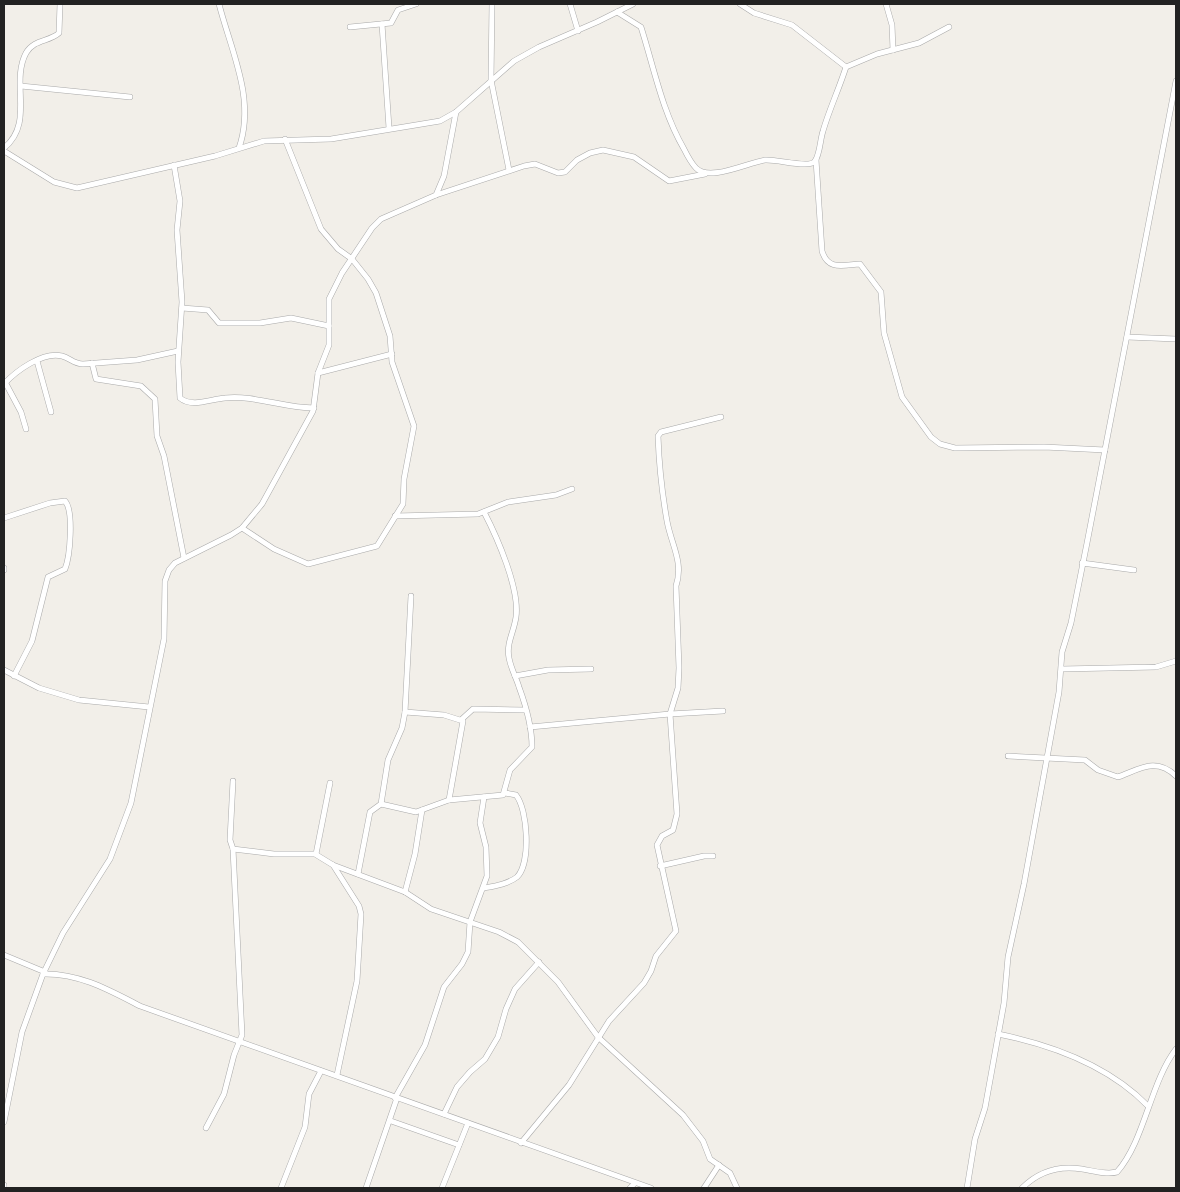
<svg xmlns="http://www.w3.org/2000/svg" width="1180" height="1192" viewBox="0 0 1180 1192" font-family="Roboto,sans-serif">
<rect width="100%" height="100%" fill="#f2efe9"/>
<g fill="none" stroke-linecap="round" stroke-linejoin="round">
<!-- street casing -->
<g stroke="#a9a9a9" stroke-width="6">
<g id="street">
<path d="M 219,4 C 231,51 256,99 239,148"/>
<path d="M 492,4 L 491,80 L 509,170"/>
<path d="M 570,4 L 578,31"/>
<path d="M 740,4 L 754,13 L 792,25 L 846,67 L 877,54 L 919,43 L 949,27"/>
<path d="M 886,4 L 892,25 L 893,50"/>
<path d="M 617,12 L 641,27 C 654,68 662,111 684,149 C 687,155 691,163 696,168 C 709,182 747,163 765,160 C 778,159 810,169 815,161 C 820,154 820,140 823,131 C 829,110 839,89 846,67"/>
<path d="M 382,24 L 389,128"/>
<path d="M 350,27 L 391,23 L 398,10 L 416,4"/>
<path d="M 21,86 L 130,97"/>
<path d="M 4,148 C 35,123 10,83 26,53 C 34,39 49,42 59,33 L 60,4"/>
<path d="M 4,151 L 54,182 L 77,188 L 215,156 L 264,141 L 331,139 L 440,121 L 456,112 L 514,61 L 539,47 L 597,22 L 633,4"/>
<path d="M 816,160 L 822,251 C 828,271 843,265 860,264 L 881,292 L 884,333 L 902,397 L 931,437 L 940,444 L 955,448 L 1044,447 L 1105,450"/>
<path d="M 174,165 L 180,201 L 177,230 L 182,302 L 178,362 L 180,398 C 192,408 211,399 225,398 C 255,395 284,408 314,408"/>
<path d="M 436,195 L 524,166 L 535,164 L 558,173 L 565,172 L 577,160 L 590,153 L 603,150 L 634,157 L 669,181 L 705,174"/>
<path d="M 182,308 L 208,310 L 219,323 L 260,323 L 291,318 L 329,326"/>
<path d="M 1127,337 L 1176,339"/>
<path d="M 37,361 L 51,412"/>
<path d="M 92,363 L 96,379 L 141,386 L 155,399 L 157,436 L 164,456 L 184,558"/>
<path d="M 318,373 L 392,354"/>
<path d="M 5,382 L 21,412 L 26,429"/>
<path d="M 4,384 C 16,371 43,351 62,356 C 70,358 74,364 83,364 L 137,360 L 178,351"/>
<path d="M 395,516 L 478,514 L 508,502 L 556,495 L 572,489"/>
<path d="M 4,518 L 50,503 L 65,501 C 74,511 70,557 65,569 L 48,577 L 32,641 L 14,676"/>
<path d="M 242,528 L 274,549 L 308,564 L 377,546 L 403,504 L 404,479 L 414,426 L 392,362 L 390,336 L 376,293 L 368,279 L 352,259 L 338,249 L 321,229 L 285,139"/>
<path d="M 1082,563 L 1134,570"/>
<path d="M 4,570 L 4,568"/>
<path d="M 1062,669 L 1156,667 L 1176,661"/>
<path d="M 4,670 L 39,688 L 79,700 L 149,707"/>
<path d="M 515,676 L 548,670 L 591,669"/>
<path d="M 405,712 L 444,715 L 463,721 L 449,800"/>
<path d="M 462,719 L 473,709 L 525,710"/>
<path d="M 530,727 L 670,714 L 723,711"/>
<path d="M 1008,756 L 1085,760 L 1098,770 L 1118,777 C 1140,769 1156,757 1176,776"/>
<path d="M 233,781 L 230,840 L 233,849 L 274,854 L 315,854 L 333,865 L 405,892 L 431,909 L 499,932 L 518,942 L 558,982 L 598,1037 L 683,1115 L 703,1141 L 710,1159 L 730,1173 L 737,1188"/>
<path d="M 381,804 L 416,812 L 449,800 L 503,795 L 510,770 L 532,747 C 532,727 526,706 519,687 C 516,677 511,669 509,658 C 506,643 514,632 516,617 C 520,589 497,537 484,512"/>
<path d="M 316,854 L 330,783"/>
<path d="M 333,865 L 359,906 L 361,914 L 357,981 L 337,1075"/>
<path d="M 660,866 L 704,856 L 713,856"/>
<path d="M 358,874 L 370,812 L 381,804 L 388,760 L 402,728 L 405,712 L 411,596"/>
<path d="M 484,888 C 495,886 508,884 517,877 C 531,863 528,810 516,795 L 505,793"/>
<path d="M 405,892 L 415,854 L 422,810"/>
<path d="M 4,955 L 45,972"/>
<path d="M 43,974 C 79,973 109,990 140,1006 L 651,1188"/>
<path d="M 998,1034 C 1052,1045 1109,1066 1148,1106"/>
<path d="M 395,1098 L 425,1045 L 444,987 L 462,964 L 468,952 L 470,922 L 487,876 L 486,847 L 480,823 L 484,797"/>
<path d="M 444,1114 L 457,1087 L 470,1072 L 485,1059 L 498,1037 L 506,1009 L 515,989 L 539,962"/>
<path d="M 391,1121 L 459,1145"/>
<path d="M 4,1122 L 22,1032 L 43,974 L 63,933 L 110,859 L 131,803 L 164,639 L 165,581 L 169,570 L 175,563 L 231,535 L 242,528 L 262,504 L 313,411 L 318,373 L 329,345 L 329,299 L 342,273 L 372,228 L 381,219 L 436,195 L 444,176 L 456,112"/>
<path d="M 206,1128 L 224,1094 L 234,1055 L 242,1035 L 233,849"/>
<path d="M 521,1143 L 569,1085 L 609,1021 L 644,983 L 651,971 L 656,956 L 676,931 L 657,845 L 662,836 L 673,830 L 677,814 L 670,714 L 678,688 L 679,668 L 676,586 C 684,562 671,544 667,521 C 662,493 659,464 658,436 L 661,432 L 721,417"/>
<path d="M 4,1185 L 4,1188"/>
<path d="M 281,1188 L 305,1127 L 309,1094 L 321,1071"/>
<path d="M 366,1188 L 397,1098"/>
<path d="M 442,1188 L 468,1123"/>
<path d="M 630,1188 L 635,1183"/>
<path d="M 704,1188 L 719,1165"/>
<path d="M 967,1188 L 975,1139 L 985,1108 L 991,1075 L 1004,1003 L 1008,957 L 1024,884 L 1059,692 L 1062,652 L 1071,623 L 1087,543 L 1176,81"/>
<path d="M 1022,1188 C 1039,1171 1058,1165 1082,1169 C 1094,1171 1106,1175 1117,1172 C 1145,1140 1150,1083 1176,1049"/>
</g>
</g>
<!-- street -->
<use href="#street" stroke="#fff" stroke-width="5"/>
</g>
<!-- border -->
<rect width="1180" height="1192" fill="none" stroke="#222222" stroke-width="10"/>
</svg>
